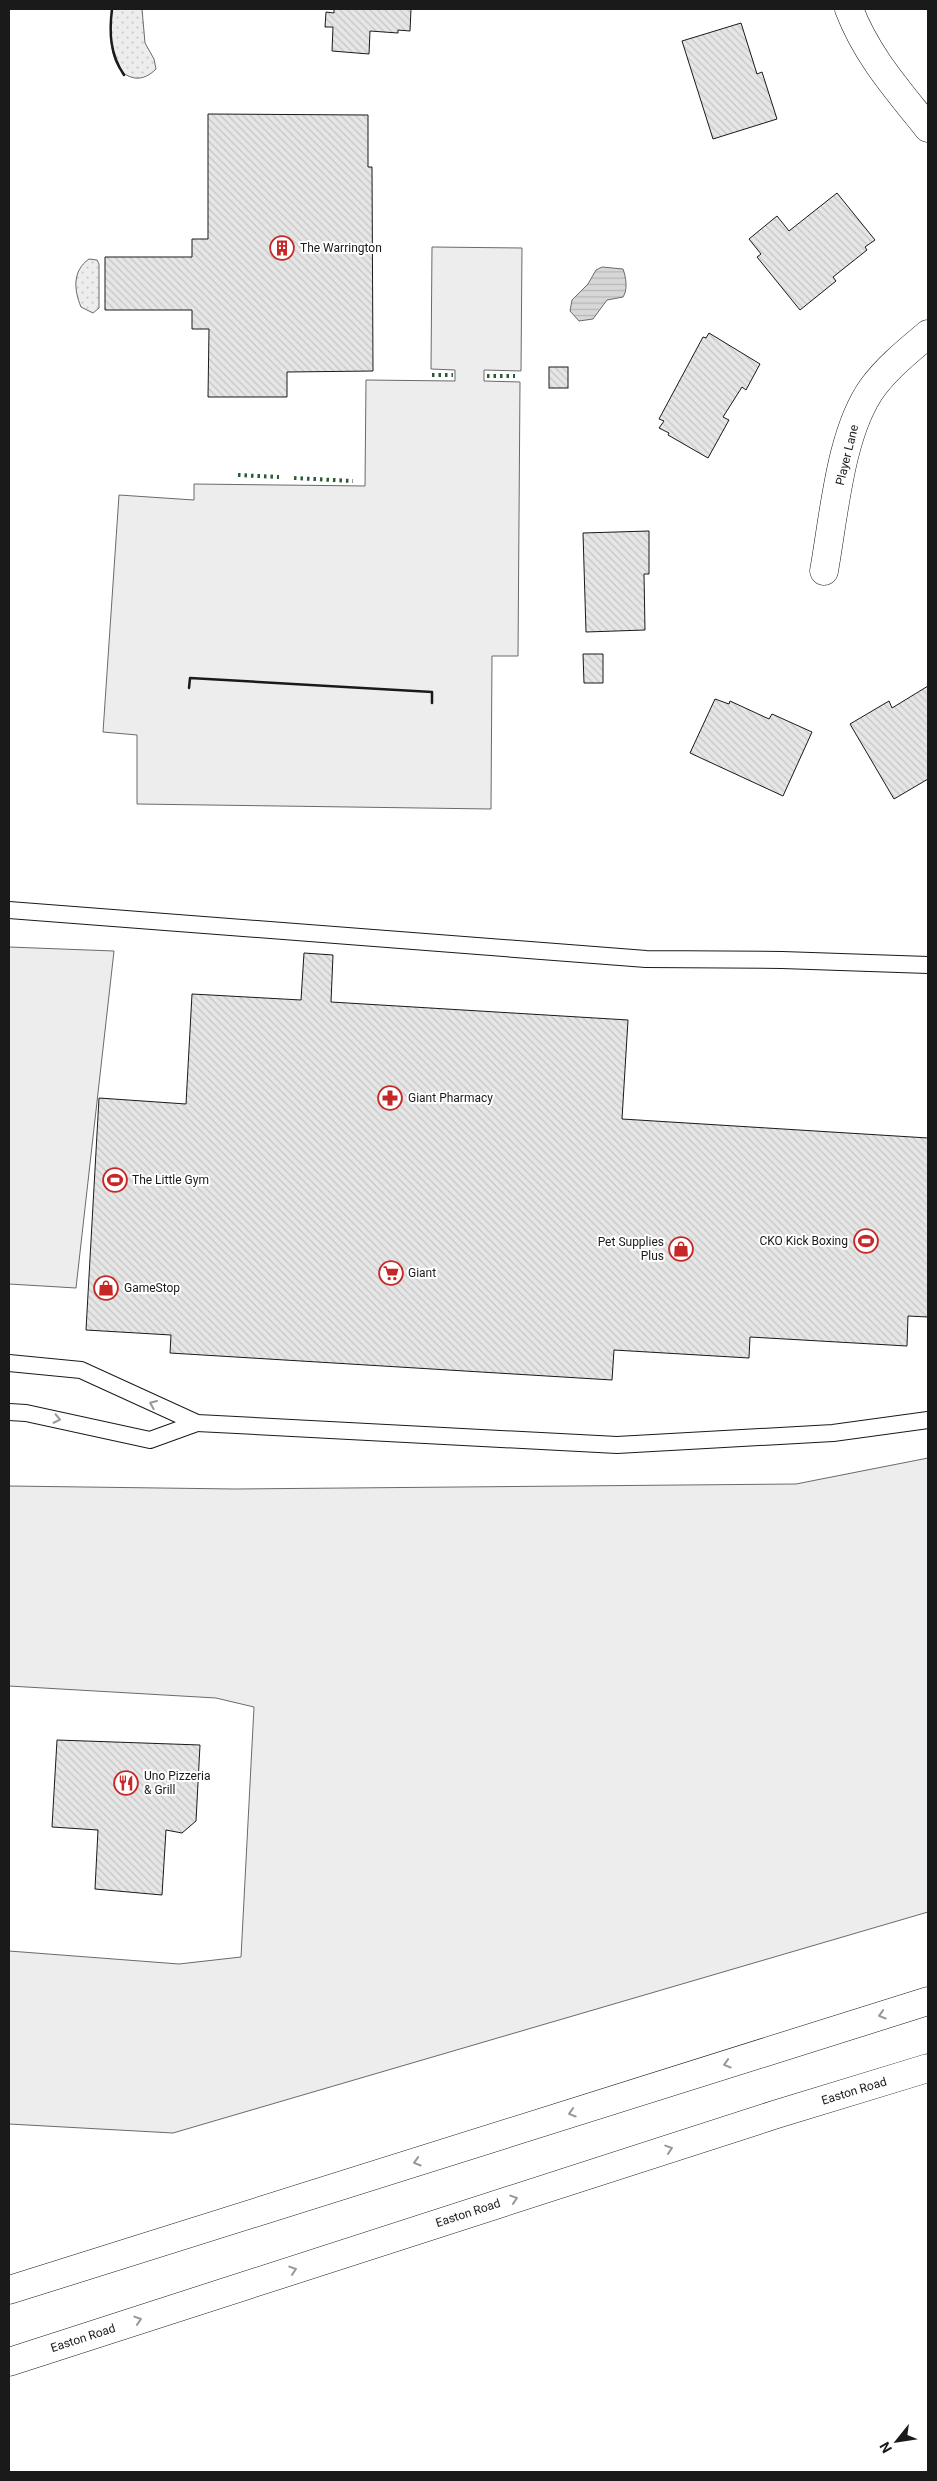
<svg xmlns="http://www.w3.org/2000/svg" width="937" height="2481" viewBox="0 0 937 2481" font-family="Roboto,sans-serif">
<defs>
<pattern id="park-dots" width="8" height="8" patternUnits="userSpaceOnUse" patternTransform="scale(1.25)"><rect width="8" height="8" fill="#ededed"/><path d="M2 2h.1M6 6h.1" fill="none" stroke="#cbcbcb" stroke-width="1.8" stroke-linecap="round"/></pattern>
<pattern id="water-rules" width="6" height="5" patternUnits="userSpaceOnUse" patternTransform="scale(1.25)"><rect width="6" height="5" fill="#d7d7d7"/><path d="M0 2.5h6" fill="none" stroke="#b8b8b8"/></pattern>
<pattern id="building-back-hatch" width="6" height="6" patternUnits="userSpaceOnUse" patternTransform="scale(1.25)"><rect width="6" height="6" fill="#e6e6e6"/><path d="M-1 5l2 2M0 0l6 6M5-1l2 2" fill="none" stroke="#c5c5c5"/></pattern>
</defs>
<rect width="100%" height="100%" fill="#fff"/>
<!-- park -->
<g fill="url(#park-dots)" stroke="#6a6a6a">
<path d="M 112,9 L 142,9 L 145,43 L 154,59 L 156,69 C 150,75 143,79 135,78 C 107,74 110,30 112,9 Z"/>
<path d="M 89,259 L 97,260 L 99,264 L 99,308 L 93,313 L 81,307 C 74,290 72,271 89,259 Z"/>
</g>
<!-- pitch -->
<g fill="#ededed" stroke="#6a6a6a">
<path d="M 432,247 L 522,248 L 521,371 L 484,370 L 484,381 L 520,382 L 518,656 L 492,656 L 491,809 L 137,804 L 137,735 L 103,732 L 119,495 L 194,500 L 194,484 L 365,486 L 366,380 L 455,381 L 455,370 L 431,369 Z"/>
<path d="M 9,947 L 114,951 L 76,1288 L 9,1284 Z"/>
<path d="M 928,1458 L 928,1912 L 173,2133 L 9,2124 L 9,1951 L 179,1964 L 241,1957 L 254,1707 L 216,1698 L 9,1686 L 9,1486 L 235,1489 L 796,1484 Z"/>
</g>
<!-- water -->
<path fill="url(#water-rules)" stroke="#6a6a6a" d="M 602,267 L 623,269 C 626,277 628,290 623,297 L 607,300 L 593,319 L 579,321 L 570,311 L 572,300 L 588,284 L 596,270 Z"/>
<!-- building -->
<g fill="url(#building-back-hatch)" stroke="#1a1a1a">
<path d="M 334,9 L 411,9 L 410,31 L 398,30 L 398,33 L 370,31 L 369,54 L 332,51 L 333,27 L 325,27 L 326,12 L 334,13 Z"/>
<path d="M 741,23 L 757,74 L 762,72 L 777,119 L 713,139 L 682,41 Z"/>
<path d="M 208,114 L 368,115 L 368,167 L 372,167 L 373,371 L 287,372 L 287,397 L 208,397 L 209,329 L 192,329 L 192,310 L 105,310 L 105,257 L 192,257 L 192,239 L 208,239 Z"/>
<path d="M 837,193 L 875,240 L 865,247 L 867,250 L 833,277 L 836,281 L 800,310 L 757,257 L 761,254 L 749,239 L 777,216 L 789,231 Z"/>
<path d="M 709,333 L 760,364 L 746,390 L 742,387 L 723,417 L 729,420 L 708,458 L 668,435 L 669,433 L 659,428 L 664,421 L 659,419 L 703,337 L 706,338 Z"/>
<rect x="549" y="367" width="19" height="21"/>
<path d="M 649,531 L 649,574 L 644,574 L 645,630 L 586,632 L 583,533 Z"/>
<path d="M 583,654 L 603,654 L 603,683 L 584,683 Z"/>
<path d="M 928,686 L 928,779 L 894,799 L 850,724 L 889,701 L 892,708 Z"/>
<path d="M 715,699 L 729,704 L 730,701 L 769,719 L 772,714 L 812,732 L 783,796 L 690,753 Z"/>
<path d="M 304,953 L 333,955 L 331,1002 L 628,1020 L 622,1119 L 928,1138 L 928,1317 L 908,1316 L 907,1346 L 750,1337 L 749,1358 L 614,1350 L 612,1380 L 170,1353 L 171,1335 L 86,1330 L 99,1098 L 186,1104 L 192,994 L 301,1000 Z"/>
<path d="M 57,1740 L 200,1745 L 196,1821 L 182,1833 L 166,1830 L 162,1895 L 95,1889 L 98,1830 L 52,1827 Z"/>
</g>
<g fill="none" stroke-linecap="round" stroke-linejoin="round">
<!-- lane casing -->
<g stroke="#1a1a1a" stroke-width="18">
<g id="lane">
<path d="M 9,910 L 646,959 L 782,960 L 928,965"/>
<path d="M 9,1363 L 81,1370 L 197,1423 L 617,1445 L 833,1433 L 928,1420"/>
<path d="M 9,1412 L 26,1413 L 150,1440 L 197,1423"/>
</g>
</g>
<!-- street casing -->
<g stroke="#1a1a1a" stroke-width="29">
<g id="street">
<path d="M 849,9 C 867,56 897,89 928,128"/>
<path d="M 824,571 C 834,516 840,432 873,387 C 889,366 908,351 928,334"/>
</g>
</g>
<!-- highway casing -->
<g stroke="#1a1a1a" stroke-width="29">
<g id="highway">
<path d="M 9,2290 L 928,2001"/>
<path d="M 9,2362 L 777,2114 L 928,2068"/>
</g>
</g>
<!-- lane -->
<use href="#lane" stroke="#fff" stroke-width="16"/>
<!-- street -->
<use href="#street" stroke="#fff" stroke-width="28"/>
<!-- highway -->
<use href="#highway" stroke="#fff" stroke-width="28"/>
<!-- hedge -->
<g stroke="#2b5a34" stroke-width="4" stroke-dasharray="2.5 4" stroke-linecap="butt">
<path d="M 432,375 L 453,375"/>
<path d="M 487,376 L 515,376"/>
<path d="M 238,475 L 279,477"/>
<path d="M 294,478 L 353,481"/>
</g>
<!-- wall -->
<g stroke="#1a1a1a" stroke-width="2.5">
<path d="M 112,9 C 109,33 110,54 124,75"/>
<path d="M 189,688 L 190,678 L 432,692 L 432,703"/>
</g>
</g>
<!-- one-way arrows -->
<defs><path id="oneway-chevron" d="M-2-3.5L2.5 0L-2 3.5" fill="none" stroke-width="1.6" stroke-linecap="round" stroke-linejoin="round" transform="scale(1.25)"/></defs>
<g stroke="#989898">
<use href="#oneway-chevron" transform="translate(153 1404) rotate(-157)"/>
<use href="#oneway-chevron" transform="translate(57 1419) rotate(12)"/>
<use href="#oneway-chevron" transform="translate(882 2015) rotate(163)"/>
<use href="#oneway-chevron" transform="translate(727 2064) rotate(163)"/>
<use href="#oneway-chevron" transform="translate(572 2113) rotate(163)"/>
<use href="#oneway-chevron" transform="translate(669 2149) rotate(-18)"/>
<use href="#oneway-chevron" transform="translate(417 2162) rotate(163)"/>
<use href="#oneway-chevron" transform="translate(514 2199) rotate(-18)"/>
<use href="#oneway-chevron" transform="translate(293 2270) rotate(-18)"/>
<use href="#oneway-chevron" transform="translate(138 2320) rotate(-18)"/>
</g>
<!-- icons -->
<defs>
<g id="building-ring" transform="scale(1.25)"><circle r="9.5" fill="#fff" stroke="#c62828" stroke-width="1.5"/><path d="M-4-6H4V6H1V3H-1V6H-4ZM-2.5-4.3h1.7v1.8h-1.7ZM.8-4.3h1.7v1.8H.8ZM-2.5-1h1.7V.8h-1.7ZM.8-1h1.7V.8H.8Z" fill="#c62828"/></g>
<g id="pharmacy-ring" transform="scale(1.25)"><circle r="9.5" fill="#fff" stroke="#c62828" stroke-width="1.5"/><path d="M-2-6h4v4h4v4h-4v4h-4v-4h-4v-4h4Z" fill="#c62828"/></g>
<g id="stadium-ring" transform="scale(1.25)"><circle r="9.5" fill="#fff" stroke="#c62828" stroke-width="1.5"/><path d="M0-5a6.5 5 0 1 0 0 10a6.5 5 0 1 0 0-10ZM-3.5-1.8h7v3.6h-7Z" fill="#c62828"/></g>
<g id="shop-ring" transform="scale(1.25)"><circle r="9.5" fill="#fff" stroke="#c62828" stroke-width="1.5"/><path d="M-5-2.5h2.3a2.7 3.5 0 0 1 5.4 0H5L5.5 6h-11ZM-1.5-2.5h3a1.5 2.3 0 0 0-3 0Z" fill="#c62828"/></g>
<g id="supermarket-ring" transform="scale(1.25)"><circle r="9.5" fill="#fff" stroke="#c62828" stroke-width="1.5"/><path d="M-6-5.5h2.5l.6 2H6L4.5 2H-2.5L-4.4-4H-6ZM-1.5 3.2a1.3 1.3 0 1 0 .1 0ZM3 3.2a1.3 1.3 0 1 0 .1 0Z" fill="#c62828"/></g>
<g id="restaurant-ring" transform="scale(1.25)"><circle r="9.5" fill="#fff" stroke="#c62828" stroke-width="1.5"/><path d="M-5-6h1v4h1v-4h1v4h1v-4h1v5L-1.5 .5V6h-2V.5L-5-1ZM5-6V6H3V1.5H1.5Q1.5-4 5-6Z" fill="#c62828"/></g>
</defs>
<g fill-rule="evenodd">
<use href="#building-ring" x="282" y="248"/>
<use href="#pharmacy-ring" x="390" y="1098"/>
<use href="#stadium-ring" x="115" y="1180"/>
<use href="#stadium-ring" x="866" y="1241"/>
<use href="#shop-ring" x="681" y="1249"/>
<use href="#supermarket-ring" x="391" y="1273"/>
<use href="#shop-ring" x="106" y="1288"/>
<use href="#restaurant-ring" x="126" y="1783"/>
</g>
<g text-anchor="middle" stroke-width="4" stroke-linejoin="round" paint-order="stroke">
<!-- poi labels -->
<g font-size="12" fill="#1a1a1a" stroke="#fff" text-anchor="start">
<text x="300" y="252">The Warrington</text>
<text x="408" y="1102">Giant Pharmacy</text>
<text x="132" y="1184">The Little Gym</text>
<text x="848" y="1245" text-anchor="end">CKO Kick Boxing</text>
<text x="664" y="1246" text-anchor="end">Pet Supplies<tspan x="664" dy="14">Plus</tspan></text>
<text x="408" y="1277">Giant</text>
<text x="124" y="1292">GameStop</text>
<text x="144" y="1780">Uno Pizzeria<tspan x="144" dy="14">&amp; Grill</tspan></text>
</g>
<!-- street labels -->
<g font-size="12" fill="#1a1a1a" stroke="#fff">
<text transform="translate(847 455) rotate(-76)" y="4">Player Lane</text>
<text transform="translate(854 2091) rotate(-17)" y="4">Easton Road</text>
<text transform="translate(468 2213) rotate(-18)" y="4">Easton Road</text>
<text transform="translate(83 2338) rotate(-18)" y="4">Easton Road</text>
</g>
</g>
<!-- border -->
<rect width="937" height="2481" fill="none" stroke="#1a1a1a" stroke-width="20"/>
<!-- north arrow -->
<g transform="translate(897 2441) rotate(240)" stroke="#ffffff" stroke-width="4" paint-order="stroke">
<path d="M0-4L9 19L0 12L-9 19Z" fill="#1a1a1a"/>
<text y="-8" font-size="14" font-weight="bold" text-anchor="middle" fill="#1a1a1a">N</text>
</g>
</svg>
